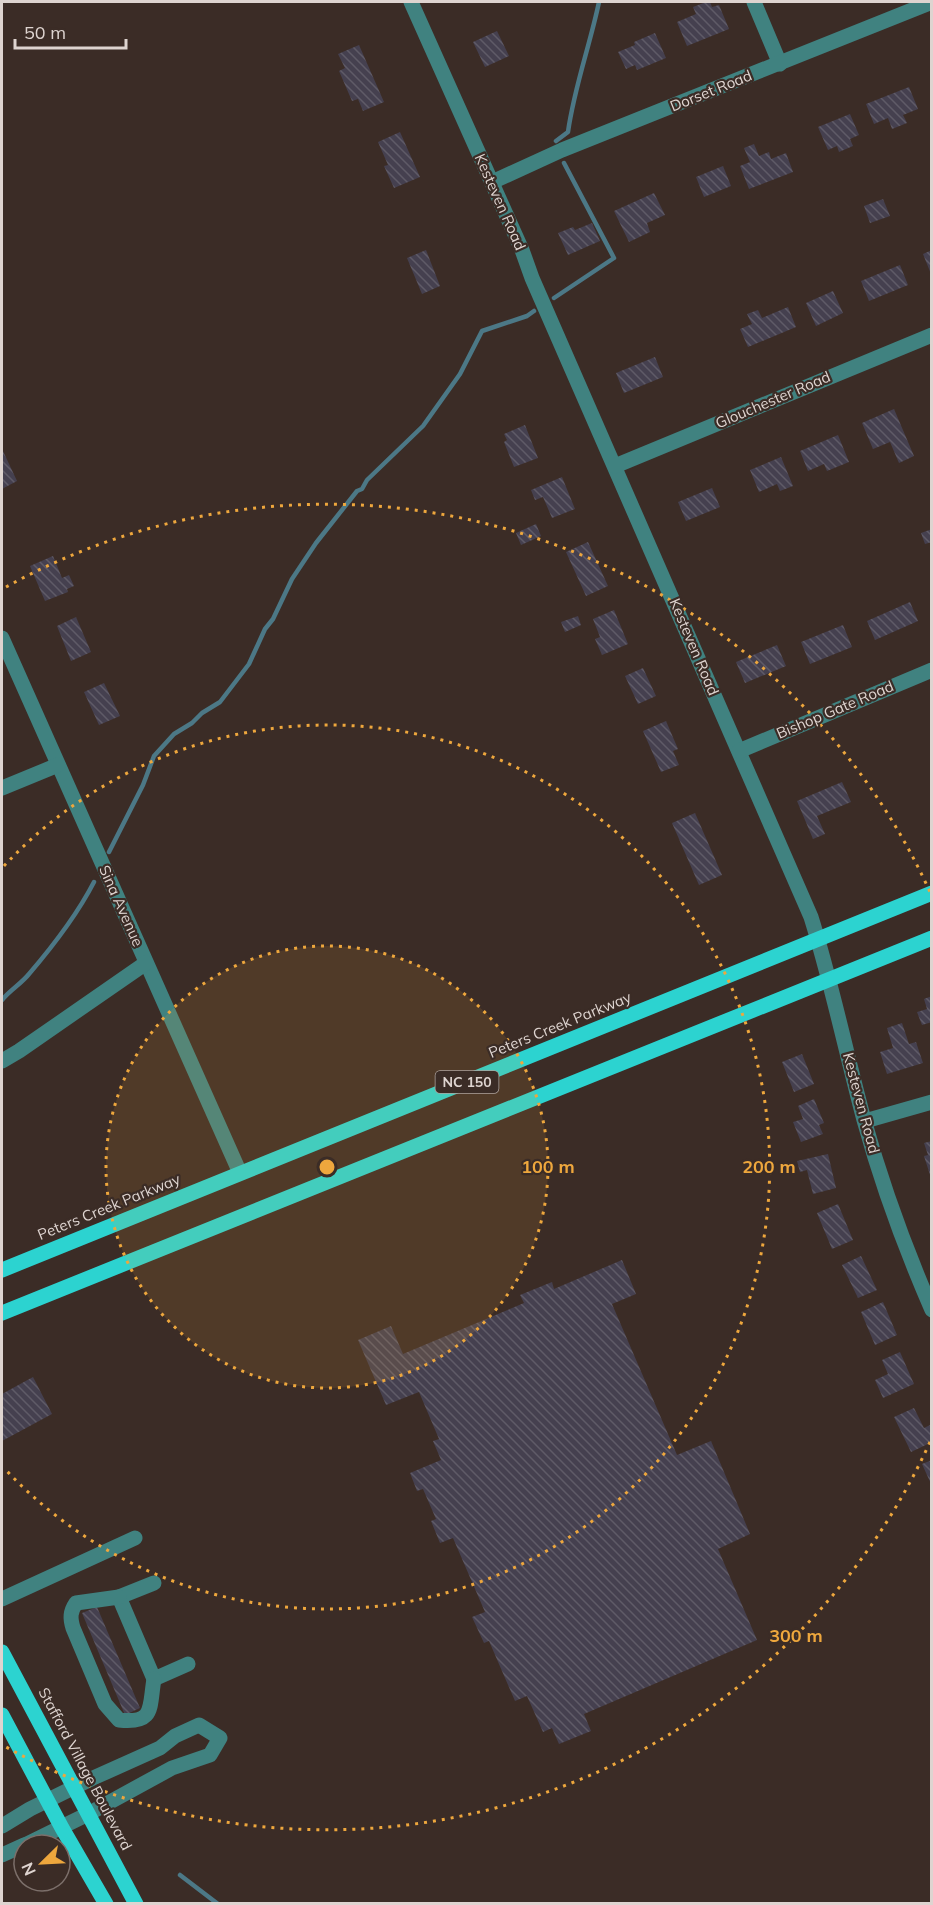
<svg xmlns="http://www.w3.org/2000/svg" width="933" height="1905" viewBox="0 0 933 1905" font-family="Mulish,sans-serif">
<defs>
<pattern id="building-back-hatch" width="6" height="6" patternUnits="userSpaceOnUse" patternTransform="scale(1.5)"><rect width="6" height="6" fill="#45404f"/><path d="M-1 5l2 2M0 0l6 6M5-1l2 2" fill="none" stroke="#5f5b67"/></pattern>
</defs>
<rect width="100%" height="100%" fill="#3b2c26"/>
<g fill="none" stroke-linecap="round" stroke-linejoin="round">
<!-- stream -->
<g stroke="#4c7886" stroke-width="4.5">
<path d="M 556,141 L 568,132 C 574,88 590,45 599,2"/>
<path d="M 554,298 L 614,258 L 564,163"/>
<path d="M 109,852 L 143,785 L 154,756 L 174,734 L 192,723 L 202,713 L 220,702 L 249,664 L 265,629 L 273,619 L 292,579 L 316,543 L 357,491 L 362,489 L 367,480 L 423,426 L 460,374 L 482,331 L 527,316 L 534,311"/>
<path d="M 2,1000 C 10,990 21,984 29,974 C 53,946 77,915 94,882"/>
<path d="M 180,1875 L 218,1904"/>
</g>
</g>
<!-- building -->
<g fill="url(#building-back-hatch)">
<path d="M 706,2 L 710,2 L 712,7 L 719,5 L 729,29 L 687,46 L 677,22 L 696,14 L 693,7 Z"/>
<path d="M 497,31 L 509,56 L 485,67 L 473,42 Z"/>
<path d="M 655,33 L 666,58 L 637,70 L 635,65 L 626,69 L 618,52 L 635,45 L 634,42 Z"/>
<path d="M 359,45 L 384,102 L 363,111 L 358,99 L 352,101 L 339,71 L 345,68 L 338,54 Z"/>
<path d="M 909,87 L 918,109 L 903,115 L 907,123 L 892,129 L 888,118 L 874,124 L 866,104 Z"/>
<path d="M 850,114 L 859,135 L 850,139 L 853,146 L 839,152 L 837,146 L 828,150 L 818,127 Z"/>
<path d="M 400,132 L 420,177 L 394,188 L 384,166 L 388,165 L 378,142 Z"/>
<path d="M 754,144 L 759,156 L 769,152 L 771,159 L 786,153 L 793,172 L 749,189 L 740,166 L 750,162 L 744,148 Z"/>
<path d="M 723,166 L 731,186 L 704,197 L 696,177 Z"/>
<path d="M 654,193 L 665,215 L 647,223 L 650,232 L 629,242 L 614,211 Z"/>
<path d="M 883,199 L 890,216 L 870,223 L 864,206 Z"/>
<path d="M 592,223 L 600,241 L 568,255 L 558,233 L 573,227 L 575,230 Z"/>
<path d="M 426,250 L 440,286 L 422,294 L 407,258 Z"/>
<path d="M 932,250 L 932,274 L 931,274 L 923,254 Z"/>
<path d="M 900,265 L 908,285 L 869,301 L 861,281 Z"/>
<path d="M 833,291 L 843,313 L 816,326 L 806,303 Z"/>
<path d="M 788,307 L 796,327 L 748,347 L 740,329 L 752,324 L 747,314 L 758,310 L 762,318 Z"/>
<path d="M 655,357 L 663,377 L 624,393 L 616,373 Z"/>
<path d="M 894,409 L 914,456 L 899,463 L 890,442 L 873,449 L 862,423 Z"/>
<path d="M 525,425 L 538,458 L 514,467 L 504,442 L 507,440 L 504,434 Z"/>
<path d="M 838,435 L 849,462 L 827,471 L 824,464 L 808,471 L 800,451 Z"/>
<path d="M 2,449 L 17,481 L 2,489 Z"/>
<path d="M 781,457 L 793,486 L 780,491 L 777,484 L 759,492 L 750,470 Z"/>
<path d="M 562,477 L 575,509 L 552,518 L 543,497 L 535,500 L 531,490 Z"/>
<path d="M 712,488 L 720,507 L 686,521 L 678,502 Z"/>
<path d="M 536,524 L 541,536 L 521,545 L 516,533 Z"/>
<path d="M 932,529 L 932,542 L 925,544 L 921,533 Z"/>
<path d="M 588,542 L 608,586 L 586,596 L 566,552 Z"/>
<path d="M 53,556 L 62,578 L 69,575 L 74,586 L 67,589 L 68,592 L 45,601 L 30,566 Z"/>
<path d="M 910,602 L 918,621 L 875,640 L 867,621 Z"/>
<path d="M 614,610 L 628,644 L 602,655 L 595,639 L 600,637 L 593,619 Z"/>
<path d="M 578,616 L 581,625 L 565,632 L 561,622 Z"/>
<path d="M 76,617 L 91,652 L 71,661 L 57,626 Z"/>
<path d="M 843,625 L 852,647 L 810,664 L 801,642 Z"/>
<path d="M 777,645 L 786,666 L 745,683 L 736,662 Z"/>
<path d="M 643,668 L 656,696 L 638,704 L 625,676 Z"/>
<path d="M 104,683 L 120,716 L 99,725 L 84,692 Z"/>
<path d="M 666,721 L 678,749 L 673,751 L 679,765 L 661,772 L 643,731 Z"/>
<path d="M 842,782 L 851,802 L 817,816 L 825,834 L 813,839 L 797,801 Z"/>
<path d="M 695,813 L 722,875 L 699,885 L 672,823 Z"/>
<path d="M 932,996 L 932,1022 L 922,1025 L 917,1012 L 927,1009 L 924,999 Z"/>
<path d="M 902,1023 L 909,1044 L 916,1042 L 923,1063 L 887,1074 L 880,1052 L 893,1048 L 887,1028 Z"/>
<path d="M 802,1054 L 814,1084 L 794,1092 L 782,1062 Z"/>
<path d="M 814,1099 L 824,1123 L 819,1125 L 823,1134 L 801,1142 L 793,1122 L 803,1119 L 798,1106 Z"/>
<path d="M 932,1141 L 932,1178 L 931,1178 L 924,1156 L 928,1155 L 924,1143 Z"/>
<path d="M 828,1154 L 836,1188 L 813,1194 L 807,1170 L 800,1172 L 797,1161 Z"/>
<path d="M 838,1204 L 853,1240 L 832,1249 L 817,1213 Z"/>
<path d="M 861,1256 L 877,1290 L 858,1298 L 842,1265 Z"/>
<path d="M 622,1260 L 636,1294 L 612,1304 L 677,1455 L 711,1441 L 750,1534 L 718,1549 L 757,1640 L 584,1714 L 591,1731 L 559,1744 L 552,1728 L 543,1732 L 527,1696 L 515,1701 L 489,1641 L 484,1643 L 472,1617 L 485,1612 L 453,1538 L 440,1543 L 431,1521 L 436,1519 L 423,1489 L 417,1491 L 410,1473 L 441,1460 L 433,1441 L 439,1439 L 419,1392 L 386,1405 L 358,1340 L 391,1326 L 403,1354 L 524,1303 L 520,1295 L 552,1282 L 554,1289 Z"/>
<path d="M 883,1302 L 897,1335 L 875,1345 L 861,1312 Z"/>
<path d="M 900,1352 L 914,1384 L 883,1398 L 875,1380 L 888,1374 L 882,1360 Z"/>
<path d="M 33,1377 L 52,1414 L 2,1441 L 2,1394 Z"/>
<path d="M 914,1408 L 924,1428 L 932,1424 L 932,1442 L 911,1452 L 894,1417 Z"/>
<path d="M 932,1460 L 932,1486 L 922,1464 Z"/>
<path d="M 97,1607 L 140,1708 L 125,1715 L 82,1613 Z"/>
</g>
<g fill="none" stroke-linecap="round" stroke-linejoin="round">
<!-- minor -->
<g stroke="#408280" stroke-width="15">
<path d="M 411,2 L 522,250 L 532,278 L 811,917 C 832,984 846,1053 864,1120 C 882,1185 905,1248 932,1310"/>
<path d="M 754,2 L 780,64"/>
<path d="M 492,182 L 562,150 L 932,2"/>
<path d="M 615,466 L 932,335"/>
<path d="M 2,638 L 240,1173"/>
<path d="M 739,751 L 932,670"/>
<path d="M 2,788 L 58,765"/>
<path d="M 2,1061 L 19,1051 L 146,963"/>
<path d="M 865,1121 L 932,1102"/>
<path d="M 154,1583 L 119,1597 L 154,1679 L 188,1664"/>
<path d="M 119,1597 L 76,1603 C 70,1612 70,1618 73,1628 L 105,1704 L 119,1720 C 155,1724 149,1708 154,1679"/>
<path d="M 2,1599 L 135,1538"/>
<path d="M 2,1826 L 30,1809 L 93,1778 L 160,1748 L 175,1736 L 199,1725 L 220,1738 L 210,1755 L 172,1768 L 88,1814 L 25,1845"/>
<path d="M 2,1855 L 24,1845"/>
</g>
<!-- major -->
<g stroke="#2cd3d0" stroke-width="15">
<path d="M 2,1270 L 932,893"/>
<path d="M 2,1313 L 932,938"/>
<path d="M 2,1652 L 136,1904"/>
<path d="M 2,1715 L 62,1828 L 106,1904"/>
</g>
</g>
<!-- distance rings -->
<circle cx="327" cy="1167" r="221" fill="#eea73d" fill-opacity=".12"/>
<g fill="none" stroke="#eea73d" stroke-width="3" stroke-dasharray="3 6">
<circle cx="327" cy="1167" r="221"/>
<path d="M4 866A442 442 0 1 1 4 1468"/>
<path d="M930 1442A663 663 0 0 1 6 1747M6 587A663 663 0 0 1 930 892"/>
</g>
<g text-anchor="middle" stroke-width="4.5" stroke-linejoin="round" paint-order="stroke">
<!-- shield labels -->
<rect fill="#3b2c26" stroke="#ada29d" stroke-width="1.5" x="435.5" y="1071" width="63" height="22" rx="4.5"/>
<g font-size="14" font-weight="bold" fill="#ded4d0">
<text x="467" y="1087">NC 150</text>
</g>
<!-- street labels -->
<g font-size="15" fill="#ded4d0" stroke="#3b2c26">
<text transform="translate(711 91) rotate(-22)" y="5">Dorset Road</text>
<text transform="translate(500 202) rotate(66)" y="5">Kesteven Road</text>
<text transform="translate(773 400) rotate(-23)" y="5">Glouchester Road</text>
<text transform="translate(694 647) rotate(67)" y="5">Kesteven Road</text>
<text transform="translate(835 710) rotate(-23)" y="5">Bishop Gate Road</text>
<text transform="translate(121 906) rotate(66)" y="5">Sina Avenue</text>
<text transform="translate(560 1025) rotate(-22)" y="5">Peters Creek Parkway</text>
<text transform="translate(861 1103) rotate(75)" y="5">Kesteven Road</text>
<text transform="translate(109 1207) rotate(-22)" y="5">Peters Creek Parkway</text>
<text transform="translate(85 1769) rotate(62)" y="5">Stafford Village Boulevard</text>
</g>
</g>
<circle cx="327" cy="1167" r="9" fill="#eea73d" stroke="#3b2c26" stroke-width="3"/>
<g font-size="18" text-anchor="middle" font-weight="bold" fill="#eea73d" stroke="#3b2c26" stroke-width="4.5" stroke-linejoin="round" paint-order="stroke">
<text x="548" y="1173">100 m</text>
<text x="769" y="1173">200 m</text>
<text x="796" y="1642">300 m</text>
</g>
<!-- border -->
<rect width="933" height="1905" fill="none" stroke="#ded4d0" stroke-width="6"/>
<!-- north arrow -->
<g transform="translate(42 1863) rotate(246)"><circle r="28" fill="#3b2c26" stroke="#7c6f6a" stroke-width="1.5"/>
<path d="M0-4.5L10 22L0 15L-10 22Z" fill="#eea73d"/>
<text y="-9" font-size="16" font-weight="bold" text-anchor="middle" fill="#ded4d0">N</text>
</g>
<!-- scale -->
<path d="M15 39v9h111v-9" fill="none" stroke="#ded4d0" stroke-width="3"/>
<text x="24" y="39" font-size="18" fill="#ded4d0" stroke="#3b2c26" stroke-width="4.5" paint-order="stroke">50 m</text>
</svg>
